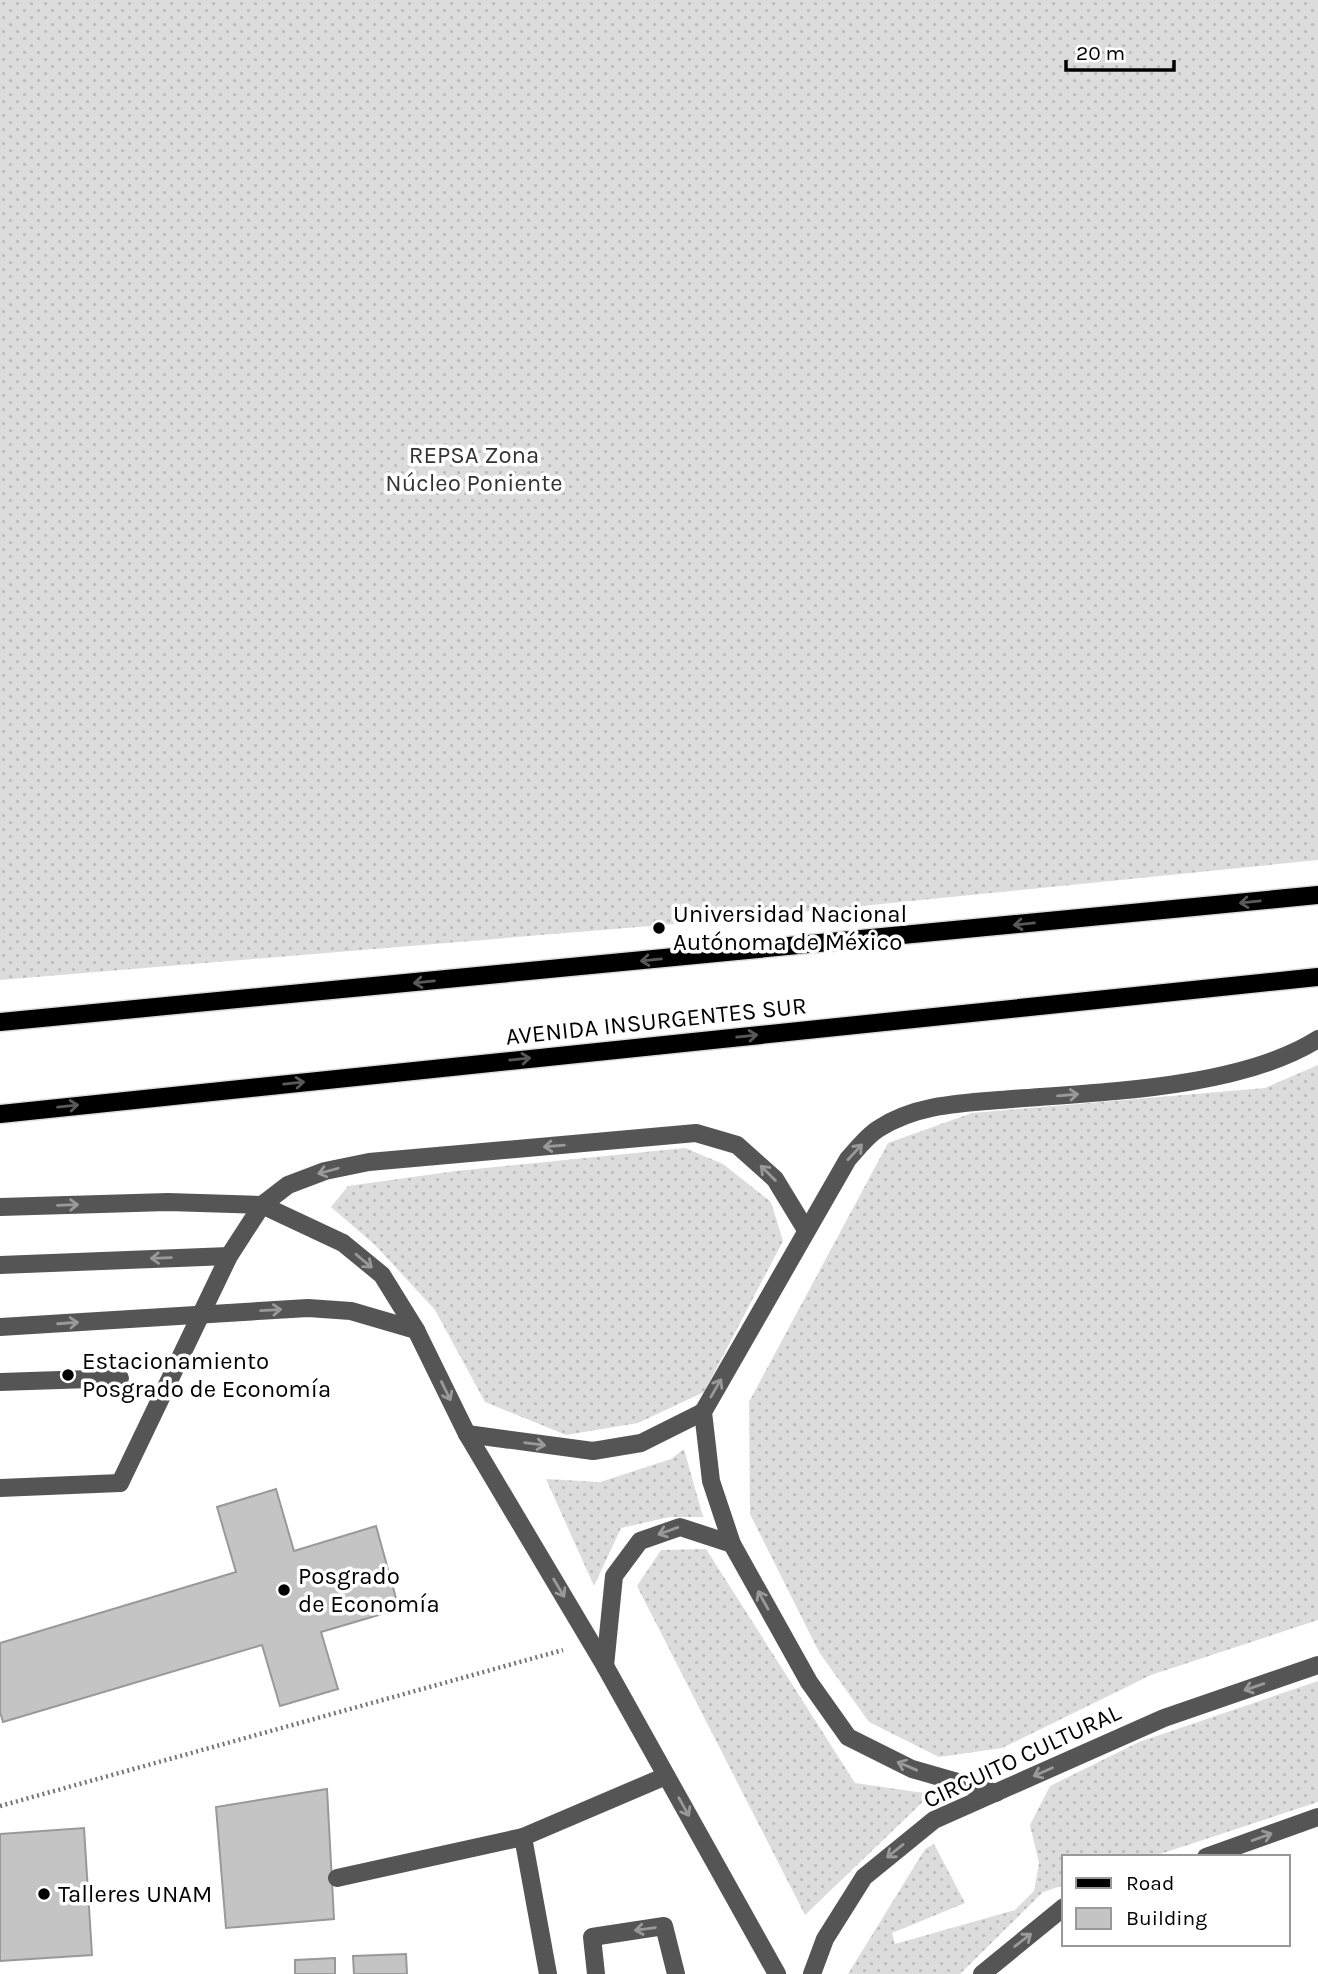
<svg xmlns="http://www.w3.org/2000/svg" width="1318" height="1974" viewBox="0 0 1318 1974" font-family="Karla,sans-serif">
<defs>
<pattern id="grass-dots" width="8" height="8" patternUnits="userSpaceOnUse" patternTransform="scale(1.75)"><rect width="8" height="8" fill="#dcdcdc"/><path d="M2 2h.1M6 6h.1" fill="none" stroke="#bbb" stroke-width="1.8" stroke-linecap="round"/></pattern>
</defs>
<rect width="100%" height="100%" fill="#fff"/>
<!-- grass -->
<g fill="url(#grass-dots)">
<path d="M 0,0 L 1318,0 L 1318,860 L 723,920 L 0,980 Z"/>
<path d="M 1318,1065 L 1318,1620 L 1151,1675 L 1002,1748 L 939,1757 L 869,1722 L 819,1652 L 750,1514 L 749,1402 L 888,1143 L 972,1113 L 1265,1088 Z"/>
<path d="M 685,1148 L 723,1164 L 771,1202 L 783,1241 L 704,1392 L 638,1423 L 566,1435 L 485,1402 L 435,1310 L 375,1245 L 331,1207 L 348,1186 L 456,1171 Z"/>
<path d="M 684,1449 L 703,1517 L 670,1517 L 621,1528 L 594,1586 L 546,1479 L 600,1482 L 671,1459 Z"/>
<path d="M 706,1549 L 855,1783 L 931,1794 L 805,1915 L 637,1586 L 661,1550 Z"/>
<path d="M 1318,1681 L 1318,1802 L 1151,1857 L 1064,1857 L 1064,1885 L 1043,1892 L 960,1974 L 848,1974 L 925,1849 L 934,1844 L 965,1903 L 892,1933 L 895,1944 L 1015,1910 L 1034,1891 L 1039,1863 L 1030,1825 L 1050,1786 L 1139,1742 Z"/>
</g>
<!-- building -->
<g fill="#c4c4c4" stroke="#999" stroke-width="2">
<path d="M 276,1489 L 294,1551 L 376,1526 L 399,1609 L 321,1632 L 338,1689 L 280,1706 L 262,1645 L 3,1722 L 0,1712 L 0,1643 L 236,1572 L 217,1507 Z"/>
<path d="M 327,1789 L 334,1919 L 226,1928 L 216,1807 Z"/>
<path d="M 84,1828 L 92,1955 L 0,1961 L 0,1834 Z"/>
<path d="M 406,1954 L 407,1974 L 354,1974 L 353,1956 Z"/>
<path d="M 335,1958 L 335,1974 L 295,1974 L 295,1960 Z"/>
</g>
<g fill="none" stroke-linecap="round" stroke-linejoin="round">
<!-- major casing -->
<g stroke="#dbdbdb" stroke-width="21">
<g id="major">
<path d="M 0,1022 L 1318,895"/>
<path d="M 0,1114 L 1318,977"/>
</g>
</g>
<!-- path -->
<path stroke="#777" stroke-width="4.5" stroke-dasharray="2 3.5" stroke-linecap="butt" d="M 0,1806 L 563,1650"/>
<!-- minor -->
<g stroke="#555" stroke-width="18">
<path d="M 0,1207 L 168,1202 L 262,1205 L 343,1243 L 382,1275 L 416,1330 L 467,1434 L 605,1666 L 777,1974"/>
<path d="M 0,1265 L 229,1256"/>
<path d="M 0,1327 L 308,1308 L 351,1311 L 416,1330"/>
<path d="M 0,1382 L 120,1378"/>
<path d="M 467,1434 L 593,1451 L 641,1443 L 703,1412"/>
<path d="M 0,1488 L 120,1483 L 229,1256 L 262,1205 L 288,1185 L 325,1171 L 369,1162 L 696,1133 L 737,1145 L 775,1179 L 806,1230"/>
<path d="M 605,1666 L 614,1576 L 640,1541 L 680,1527 L 732,1544"/>
<path d="M 996,1793 L 912,1769 L 848,1737 L 809,1682 L 732,1544 L 711,1481 L 703,1412 L 848,1159 C 857,1149 867,1136 878,1129 C 918,1103 966,1103 1012,1099 C 1102,1092 1241,1088 1318,1039"/>
<path d="M 1206,1857 L 1318,1817"/>
<path d="M 337,1878 L 523,1837"/>
<path d="M 548,1974 L 523,1837 L 666,1776"/>
<path d="M 596,1974 L 592,1937 L 664,1926 L 676,1974"/>
<path d="M 812,1974 L 825,1939 L 864,1877 L 934,1820 L 1164,1718 L 1318,1665"/>
<path d="M 982,1974 L 1064,1907"/>
</g>
<!-- major -->
<use href="#major" stroke="#000" stroke-width="18"/>
</g>
<!-- one-way arrows -->
<defs><path id="oneway-shaft" d="M-6 0H5M1.5-3L5.5 0L1.5 3" fill="none" stroke-width="1.6" stroke-linecap="round" stroke-linejoin="round" transform="scale(1.75)"/></defs>
<g stroke="#595959">
<use href="#oneway-shaft" transform="translate(1250 902) rotate(174)"/>
<use href="#oneway-shaft" transform="translate(1024 924) rotate(174)"/>
<use href="#oneway-shaft" transform="translate(651 960) rotate(174)"/>
<use href="#oneway-shaft" transform="translate(424 982) rotate(174)"/>
<use href="#oneway-shaft" transform="translate(747 1036) rotate(-6)"/>
<use href="#oneway-shaft" transform="translate(520 1059) rotate(-6)"/>
<use href="#oneway-shaft" transform="translate(294 1083) rotate(-6)"/>
<use href="#oneway-shaft" transform="translate(68 1106) rotate(-6)"/>
</g>
<g stroke="#999">
<use href="#oneway-shaft" transform="translate(1068 1095) rotate(-5)"/>
<use href="#oneway-shaft" transform="translate(554 1146) rotate(175)"/>
<use href="#oneway-shaft" transform="translate(855 1152) rotate(-47)"/>
<use href="#oneway-shaft" transform="translate(328 1171) rotate(165)"/>
<use href="#oneway-shaft" transform="translate(768 1173) rotate(-135)"/>
<use href="#oneway-shaft" transform="translate(68 1205) rotate(-2)"/>
<use href="#oneway-shaft" transform="translate(161 1258) rotate(178)"/>
<use href="#oneway-shaft" transform="translate(364 1261) rotate(40)"/>
<use href="#oneway-shaft" transform="translate(271 1310) rotate(-3)"/>
<use href="#oneway-shaft" transform="translate(68 1323) rotate(-4)"/>
<use href="#oneway-shaft" transform="translate(716 1388) rotate(-60)"/>
<use href="#oneway-shaft" transform="translate(446 1391) rotate(64)"/>
<use href="#oneway-shaft" transform="translate(535 1444) rotate(7)"/>
<use href="#oneway-shaft" transform="translate(668 1531) rotate(160)"/>
<use href="#oneway-shaft" transform="translate(559 1588) rotate(59)"/>
<use href="#oneway-shaft" transform="translate(763 1600) rotate(-119)"/>
<use href="#oneway-shaft" transform="translate(1254 1687) rotate(161)"/>
<use href="#oneway-shaft" transform="translate(907 1766) rotate(-157)"/>
<use href="#oneway-shaft" transform="translate(1043 1772) rotate(156)"/>
<use href="#oneway-shaft" transform="translate(684 1807) rotate(61)"/>
<use href="#oneway-shaft" transform="translate(1262 1837) rotate(-20)"/>
<use href="#oneway-shaft" transform="translate(895 1851) rotate(141)"/>
<use href="#oneway-shaft" transform="translate(645 1929) rotate(172)"/>
<use href="#oneway-shaft" transform="translate(1023 1940) rotate(-38)"/>
</g>
<!-- markers -->
<g fill="#000" stroke="#fff" stroke-width="2.5">
<circle cx="659" cy="928" r="7"/>
<circle cx="68" cy="1375" r="7"/>
<circle cx="284" cy="1590" r="7"/>
<circle cx="44" cy="1894" r="7"/>
</g>
<g text-anchor="middle" stroke-width="7" stroke-linejoin="round" paint-order="stroke">
<!-- park labels -->
<g font-size="24" fill="#333" stroke="#fff">
<text x="474" y="463">REPSA Zona<tspan x="474" dy="28">Núcleo Poniente</tspan></text>
</g>
<!-- poi labels -->
<g font-size="24" fill="#000" stroke="#fff" text-anchor="start">
<text x="673" y="922">Universidad Nacional<tspan x="673" dy="28">Autónoma de México</tspan></text>
<text x="82" y="1369">Estacionamiento<tspan x="82" dy="28">Posgrado de Economía</tspan></text>
<text x="298" y="1584">Posgrado<tspan x="298" dy="28">de Economía</tspan></text>
<text x="58" y="1902">Talleres UNAM</text>
</g>
<!-- street labels -->
<g font-size="24" fill="#000" stroke="#fff">
<text transform="translate(656 1021) rotate(-6)" y="8">AVENIDA INSURGENTES SUR</text>
<text transform="translate(1022 1756) rotate(-25)" y="8">CIRCUITO CULTURAL</text>
</g>
</g>
<!-- legend -->
<rect x="1062" y="1855" width="228" height="91" fill="#ffffff" stroke="#999999" stroke-width="2"/>
<rect x="1076" y="1878" width="35" height="10" fill="#000000" stroke="#999999" stroke-width="2"/>
<text x="1126" y="1890" font-size="21" fill="#000000">Road</text>
<rect x="1076" y="1908" width="35" height="21" fill="#c4c4c4" stroke="#999999" stroke-width="2"/>
<text x="1126" y="1925" font-size="21" fill="#000000">Building</text>
<!-- scale -->
<path d="M1066 60v10h108v-10" fill="none" stroke="#000000" stroke-width="3.5"/>
<text x="1076" y="60" font-size="21" fill="#000000" stroke="#ffffff" stroke-width="5" paint-order="stroke">20 m</text>
</svg>
